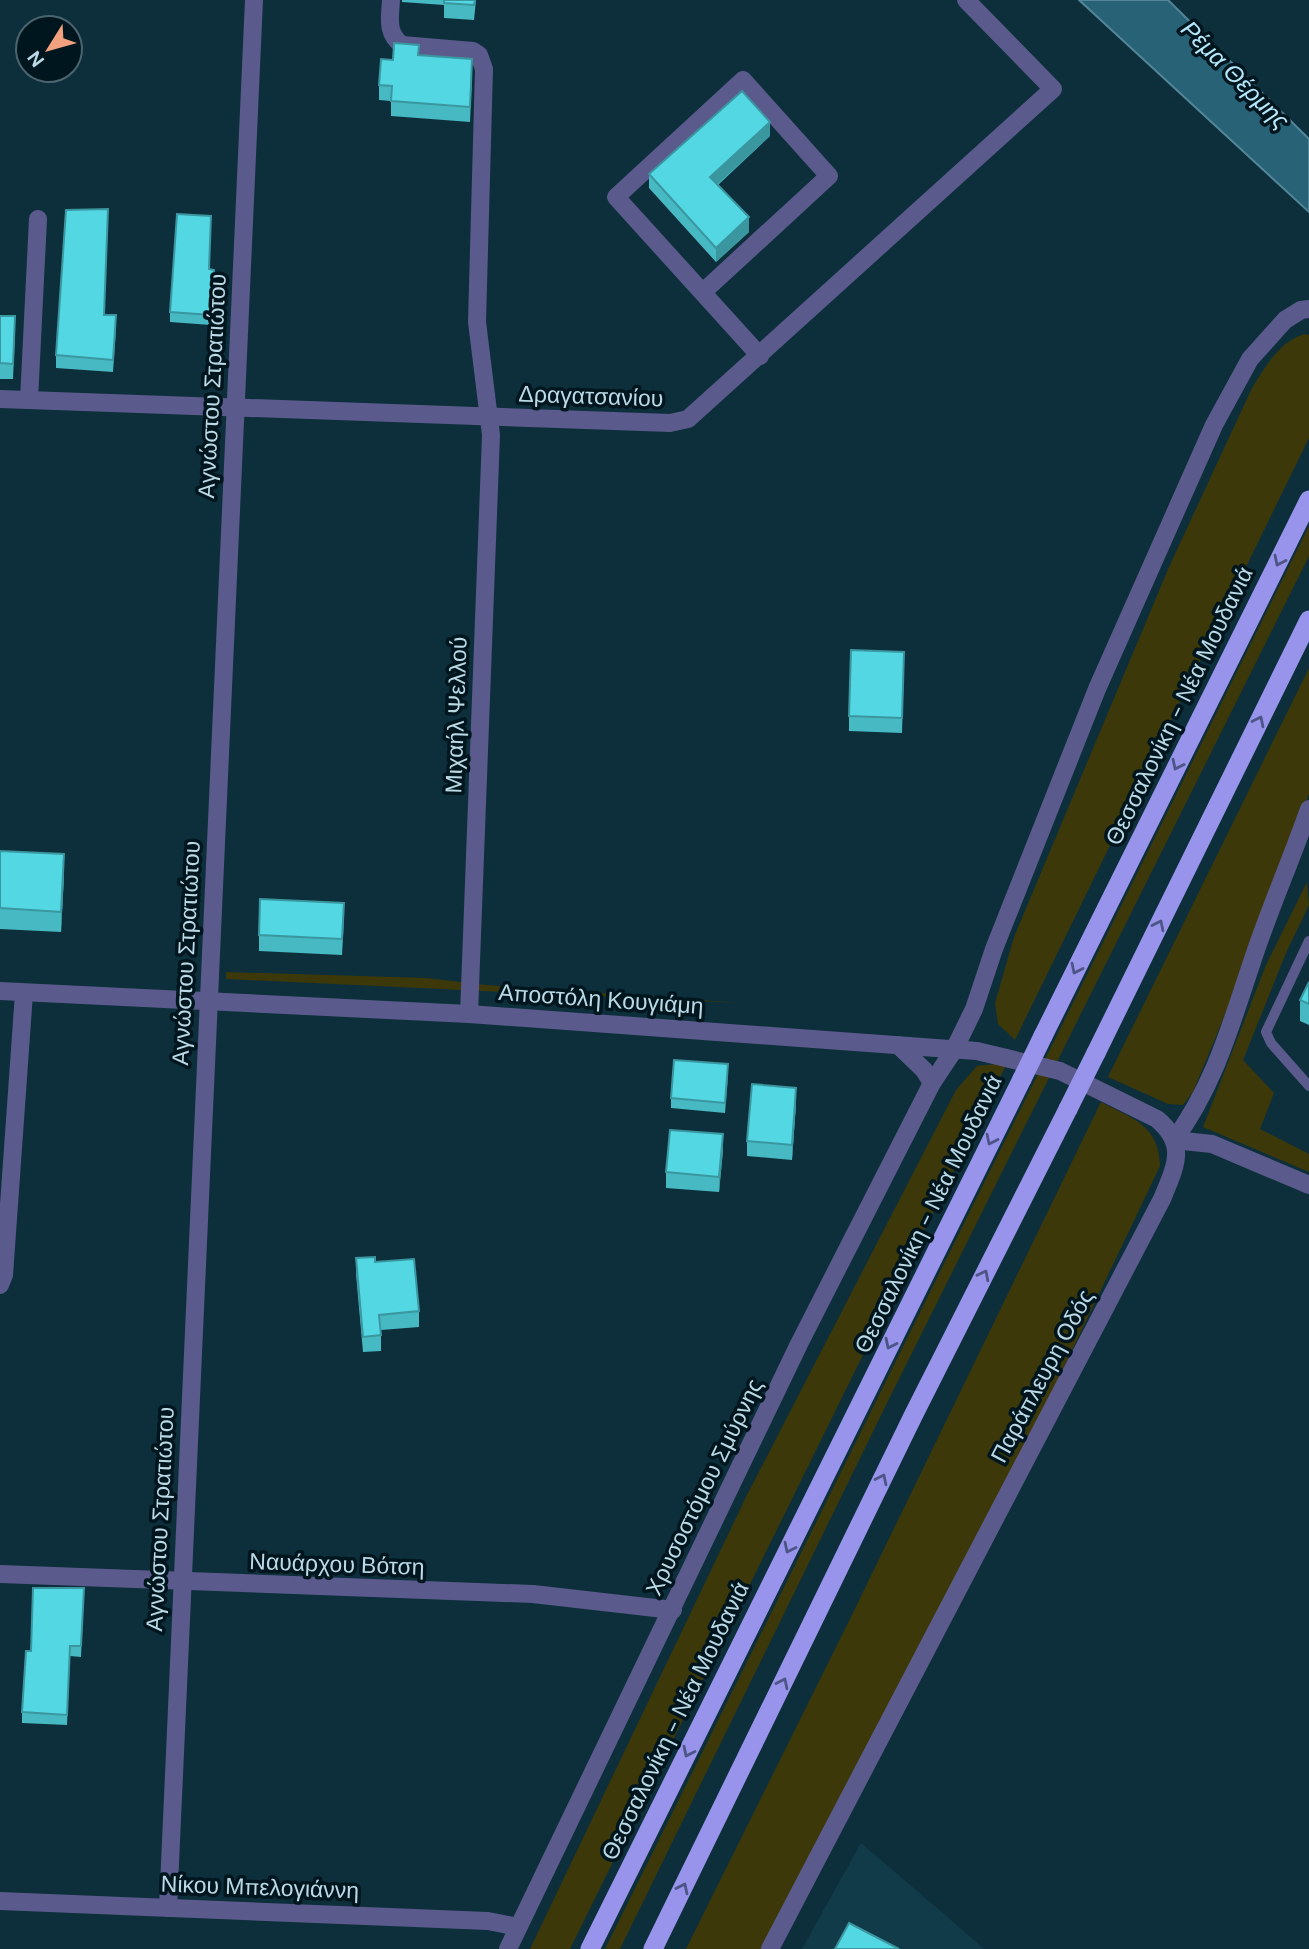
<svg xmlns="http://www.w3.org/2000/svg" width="1309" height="1949" viewBox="0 0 1309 1949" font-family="'DM Sans',sans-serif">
<rect width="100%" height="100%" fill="#0d2f3b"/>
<!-- built -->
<path fill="#123b49" d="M 861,1843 L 944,1914 L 984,1949 L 802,1949 Z"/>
<!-- green -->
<g fill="#3c3809">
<path d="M 1304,334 L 1309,335 L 1309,438 L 1015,1040 L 998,1024 L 995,1003 L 1014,937 L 1169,567 L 1252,388 C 1266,366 1278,343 1304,334 Z"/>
<path d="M 1309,526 L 1309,556 L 889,1399 L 620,1949 L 605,1949 Z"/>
<path d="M 1309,668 L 1309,794 L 1260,916 L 1233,995 L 1193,1092 L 1183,1105 L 1168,1104 L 1108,1077 Z"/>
<path d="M 1307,882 L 1309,905 L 1286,953 L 1243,1060 L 1274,1093 L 1260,1129 L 1309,1154 L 1309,1172 L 1203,1127 L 1266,965 Z"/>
<path d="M 226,972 L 426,978 L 486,985 L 742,1003 L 226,979 Z"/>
<path d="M 1007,1063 L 570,1949 L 530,1949 L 746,1497 L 956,1090 L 977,1066 Z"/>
<path d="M 1101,1102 C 1133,1119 1159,1125 1160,1166 L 1057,1382 L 761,1949 L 686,1949 L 849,1621 Z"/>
</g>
<!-- water -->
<path fill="#276276" stroke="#538698" stroke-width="2" d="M 1079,0 L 1168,0 L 1309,139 L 1309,212 Z"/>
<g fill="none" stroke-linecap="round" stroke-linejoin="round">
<!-- service -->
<path stroke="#5b5a8c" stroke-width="10" d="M 1309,941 L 1266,1032 L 1271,1043 L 1309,1086"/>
<!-- minor -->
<g stroke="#5b5a8c" stroke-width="18">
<path d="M 391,0 C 390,18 386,33 402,45 L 473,51 L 479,55 L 484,69 L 477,322 L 491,435 L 469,1014"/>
<path d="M 703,292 L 829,176 L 743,80 L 616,197 L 760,356"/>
<path d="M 0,399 L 670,423 L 688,419 L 1053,89 L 966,0"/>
<path d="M 29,400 L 38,219"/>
<path d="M 1309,809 C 1291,861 1268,912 1251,965 C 1230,1027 1214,1086 1174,1140 L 1212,1144 L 1309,1185"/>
<path d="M 954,1050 L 974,1009 L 994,949 L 1097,689 L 1214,425 L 1250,359 L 1285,320 L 1301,310 L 1309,309"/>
<path d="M 0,1285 L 4,1275 L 24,993"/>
<path d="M 0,1574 L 533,1594 L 673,1610"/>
<path d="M 0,1901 L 488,1921 L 518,1927"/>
<path d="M 168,1908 L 254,0"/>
</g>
<!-- tertiary -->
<g stroke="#5b5a8c" stroke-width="18">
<path d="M 0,991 L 469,1014 L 977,1051 L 1060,1071 L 1157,1119 C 1188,1145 1175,1167 1162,1199 L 770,1949"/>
<path d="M 898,1045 L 924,1070 L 932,1083"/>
<path d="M 508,1949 L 799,1344 L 932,1083 L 954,1050"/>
</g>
<!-- trunk -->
<g stroke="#9894ec" stroke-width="19">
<path d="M 1043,1036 L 1309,500"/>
<path d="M 1096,1053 L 1309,620"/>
<path d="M 590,1949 L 1022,1079"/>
<path d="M 653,1949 L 914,1414 L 1068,1109"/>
</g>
<!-- trunk-bridge -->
<g stroke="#9894ec" stroke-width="19">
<path d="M 1022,1079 L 1043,1036"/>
<path d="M 1068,1109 L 1096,1053"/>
</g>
</g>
<!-- wall -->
<g fill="#47b9c3">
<path d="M 402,0 L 476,0 L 474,20 L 444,18 L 444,5 L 402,2 Z"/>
<path d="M 419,55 L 472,74 L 470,122 L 391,116 L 391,101 L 379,100 L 379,85 L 393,60 Z"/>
<path d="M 770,136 L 718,185 L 749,232 L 716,262 L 649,188 L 649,174 Z"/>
<path d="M 108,222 L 104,315 L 116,328 L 113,372 L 56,368 L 56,355 Z"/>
<path d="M 209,269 L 214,280 L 211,325 L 170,322 L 170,312 Z"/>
<path d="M 0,316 L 15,332 L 13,379 L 0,379 Z"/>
<path d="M 904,667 L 902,733 L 849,731 L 849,716 Z"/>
<path d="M 0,851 L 64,875 L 61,932 L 0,929 Z"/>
<path d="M 344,918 L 342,955 L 259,951 L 259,935 Z"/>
<path d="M 1309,982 L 1309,1025 L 1300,1021 L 1300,1000 Z"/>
<path d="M 728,1075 L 725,1113 L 671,1108 L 671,1098 Z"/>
<path d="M 796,1104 L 792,1160 L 747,1156 L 747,1141 Z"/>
<path d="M 723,1150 L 719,1192 L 666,1188 L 666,1172 Z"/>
<path d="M 356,1258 L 375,1262 L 419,1311 L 419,1327 L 381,1330 L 381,1351 L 363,1352 L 356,1274 Z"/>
<path d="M 84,1588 L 81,1657 L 70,1656 L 67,1725 L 22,1723 L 22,1712 L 31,1651 Z"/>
</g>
<!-- shaded-wall -->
<g fill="#3a969f">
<path d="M 770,122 L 770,136 L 710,191 L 710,177 Z"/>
<path d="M 749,217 L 749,232 L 716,262 L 716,248 Z"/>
<path d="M 64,854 L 64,875 L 61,932 L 61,912 Z"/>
<path d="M 796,1088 L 796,1104 L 792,1160 L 792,1145 Z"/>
<path d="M 723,1134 L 723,1150 L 719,1192 L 719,1177 Z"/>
</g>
<!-- building -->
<g fill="#53d7e3" stroke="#3a969f" stroke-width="2">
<path d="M 444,0 L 475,0 L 474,5 L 444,3 Z"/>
<path d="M 394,43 L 419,45 L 418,55 L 472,59 L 470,107 L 391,101 L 392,86 L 379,85 L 381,59 L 393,60 Z"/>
<path d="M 742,91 L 770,122 L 710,177 L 749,217 L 716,248 L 649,174 Z"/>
<path d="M 108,209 L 104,315 L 116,315 L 113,360 L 56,355 L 66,210 Z"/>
<path d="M 177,214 L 211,216 L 209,269 L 214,270 L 211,315 L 170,312 Z"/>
<path d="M 0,316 L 15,316 L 13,364 L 0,363 Z"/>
<path d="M 851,650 L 904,652 L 902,718 L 849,716 Z"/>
<path d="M 0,851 L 64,854 L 61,912 L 0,908 Z"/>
<path d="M 260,899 L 344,903 L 342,939 L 259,935 Z"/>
<path d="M 1309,982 L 1309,1004 L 1300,1000 Z"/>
<path d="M 674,1060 L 728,1064 L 725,1103 L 671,1098 Z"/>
<path d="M 752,1084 L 796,1088 L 792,1145 L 747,1141 Z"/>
<path d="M 670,1130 L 723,1134 L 719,1177 L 666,1172 Z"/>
<path d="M 375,1257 L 375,1262 L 414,1259 L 419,1311 L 379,1315 L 381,1335 L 363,1337 L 356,1258 Z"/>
<path d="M 33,1588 L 84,1588 L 81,1646 L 70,1646 L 67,1715 L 22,1712 L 26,1651 L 31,1651 Z"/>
<path d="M 849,1923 L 899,1949 L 835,1949 Z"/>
</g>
<!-- one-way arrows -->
<defs><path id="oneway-chevron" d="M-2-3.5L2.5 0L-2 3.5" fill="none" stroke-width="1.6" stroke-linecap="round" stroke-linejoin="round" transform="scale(1.75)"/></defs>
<g stroke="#4c5586">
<use href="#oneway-chevron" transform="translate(1279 561) rotate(116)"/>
<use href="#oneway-chevron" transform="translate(1259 721) rotate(-64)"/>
<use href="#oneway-chevron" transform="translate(1177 765) rotate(116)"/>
<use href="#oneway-chevron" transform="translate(1159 925) rotate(-64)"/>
<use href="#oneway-chevron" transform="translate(1076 969) rotate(116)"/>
<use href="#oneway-chevron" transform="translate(991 1140) rotate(116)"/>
<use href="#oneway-chevron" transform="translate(984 1275) rotate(-63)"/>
<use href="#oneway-chevron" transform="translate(890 1344) rotate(116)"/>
<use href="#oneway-chevron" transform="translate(882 1479) rotate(-64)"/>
<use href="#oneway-chevron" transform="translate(789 1548) rotate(116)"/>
<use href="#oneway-chevron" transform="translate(783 1683) rotate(-64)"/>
<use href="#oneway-chevron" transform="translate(688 1752) rotate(116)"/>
<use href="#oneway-chevron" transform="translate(683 1888) rotate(-64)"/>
</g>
<g text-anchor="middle" stroke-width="7" stroke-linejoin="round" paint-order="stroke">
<!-- street labels -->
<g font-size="23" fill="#bbdae6" stroke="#00161f">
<text transform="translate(212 386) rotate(-87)" y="8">Αγνώστου Στρατιώτου</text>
<text transform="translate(591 396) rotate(2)" y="8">Δραγατσανίου</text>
<text transform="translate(1179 706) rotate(-64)" y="8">Θεσσαλονίκη - Νέα Μουδανιά</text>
<text transform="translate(456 715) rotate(-88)" y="8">Μιχαήλ Ψελλού</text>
<text transform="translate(186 953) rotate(-87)" y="8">Αγνώστου Στρατιώτου</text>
<text transform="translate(601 999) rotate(4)" y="8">Αποστόλη Κουγιάμη</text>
<text transform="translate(928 1214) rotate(-64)" y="8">Θεσσαλονίκη - Νέα Μουδανιά</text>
<text transform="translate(1042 1376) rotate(-62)" y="8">Παράπλευρη Οδός</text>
<text transform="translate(704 1487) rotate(-64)" y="8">Χρυσοστόμου Σμύρνης</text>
<text transform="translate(160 1519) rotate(-87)" y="8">Αγνώστου Στρατιώτου</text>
<text transform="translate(337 1564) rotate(2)" y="8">Ναυάρχου Βότση</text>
<text transform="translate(675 1721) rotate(-64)" y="8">Θεσσαλονίκη - Νέα Μουδανιά</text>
<text transform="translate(260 1887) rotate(2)" y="8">Νίκου Μπελογιάννη</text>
</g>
<!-- water labels -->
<g font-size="24" font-style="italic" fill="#b6e8fb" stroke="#00161f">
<text transform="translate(1235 75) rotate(45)" y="8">Ρέμα Θέρμης</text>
</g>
</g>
<!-- north arrow -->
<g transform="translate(49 49) rotate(233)"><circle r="33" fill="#00161f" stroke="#4b646f" stroke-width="2"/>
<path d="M0-5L12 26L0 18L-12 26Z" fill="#f2a17e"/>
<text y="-10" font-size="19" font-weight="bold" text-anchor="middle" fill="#bbdae6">N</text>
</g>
</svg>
